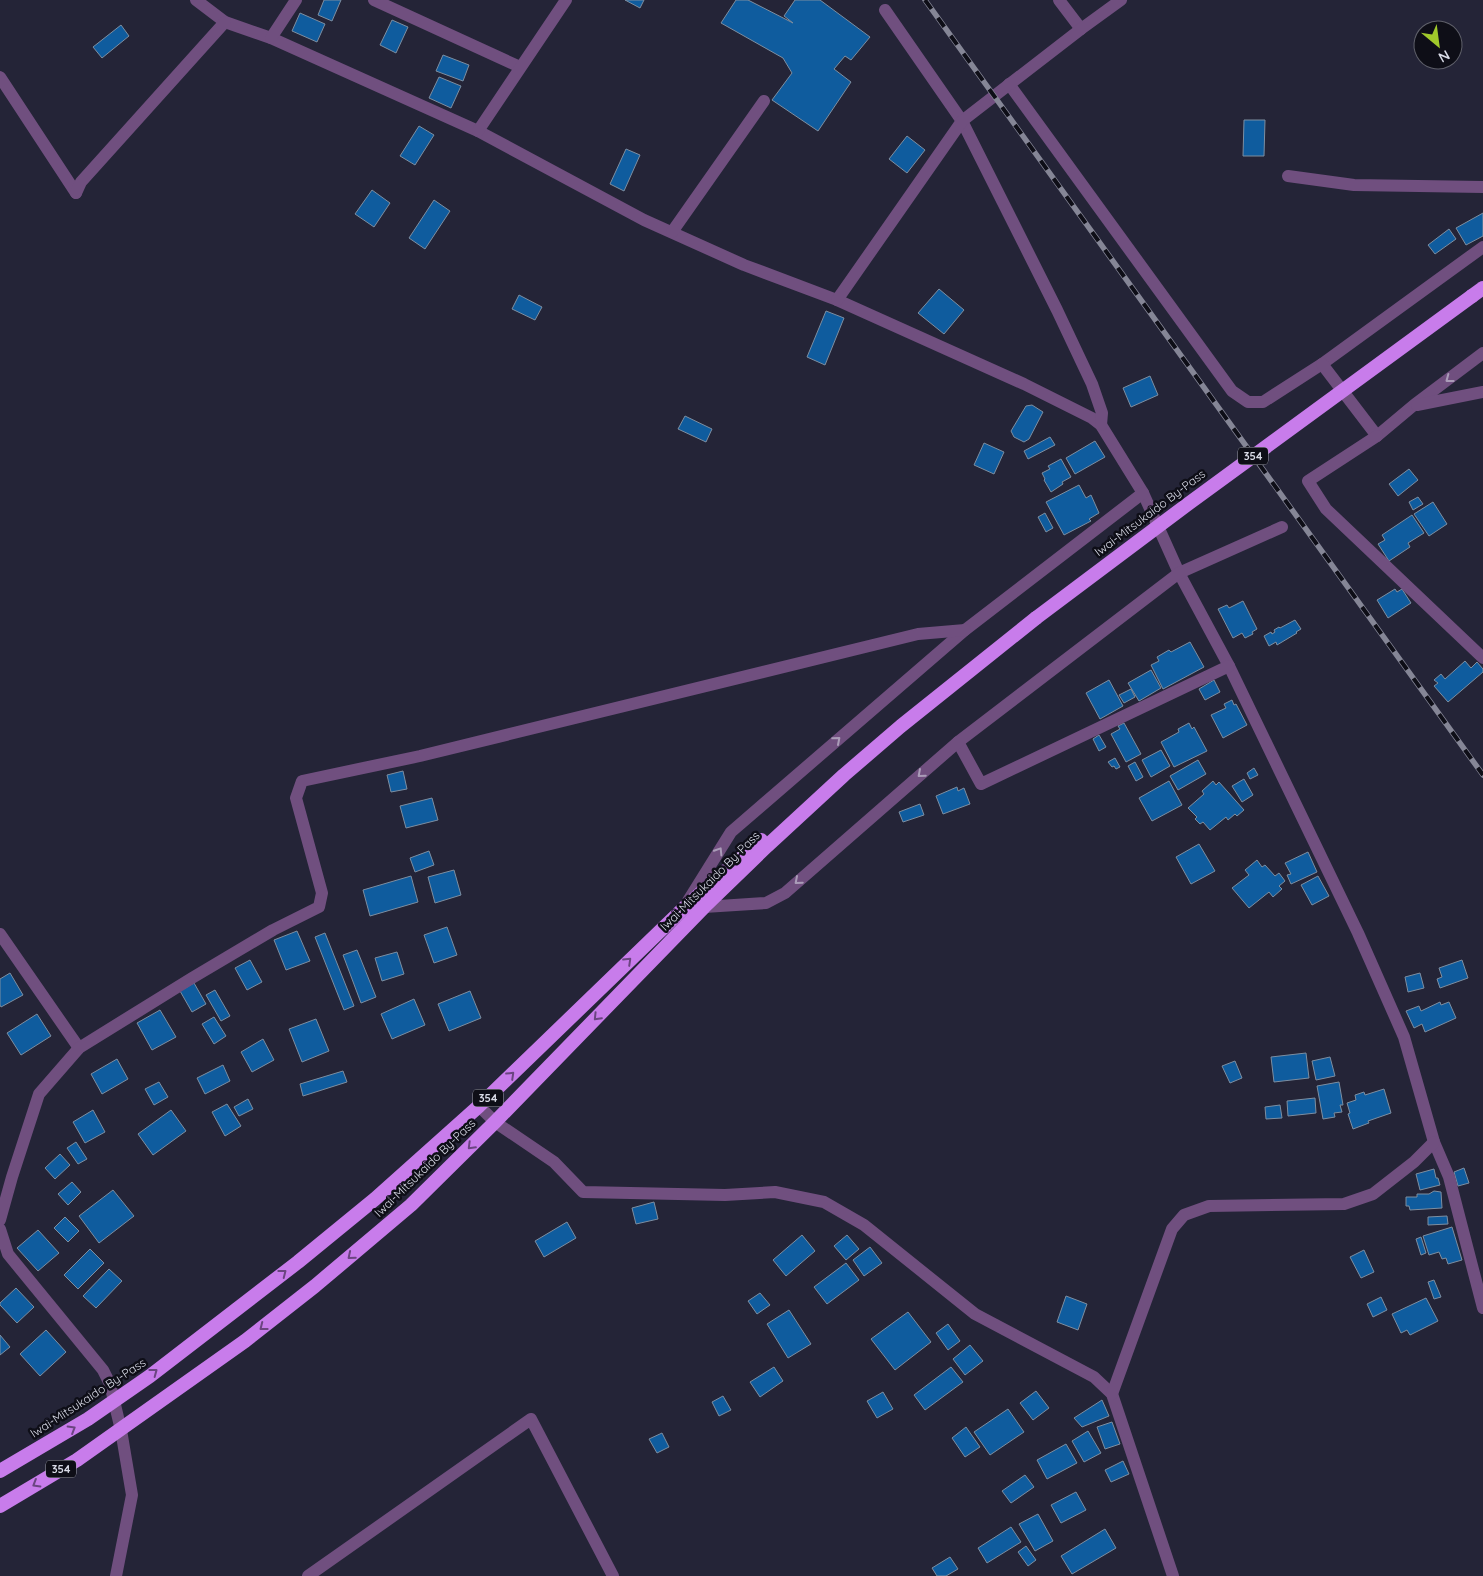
<svg xmlns="http://www.w3.org/2000/svg" width="1483" height="1576" viewBox="0 0 1483 1576" font-family="Quicksand,sans-serif">
<rect width="100%" height="100%" fill="#242437"/>
<!-- building -->
<g fill="#0f5c9e" stroke="#7d8ea1">
<path d="M 324,0 L 341,0 L 332,21 L 318,15 Z"/>
<path d="M 625,0 L 644,0 L 640,8 Z"/>
<path d="M 736,0 L 748,0 L 793,23 L 784,16 L 795,0 L 820,0 L 870,37 L 851,60 L 845,56 L 834,69 L 851,82 L 818,131 L 772,100 L 792,73 L 783,58 L 721,23 Z"/>
<path d="M 300,13 L 325,24 L 317,42 L 292,31 Z"/>
<path d="M 392,20 L 408,27 L 396,53 L 380,45 Z"/>
<path d="M 121,25 L 129,36 L 102,58 L 93,47 Z"/>
<path d="M 443,55 L 469,65 L 463,81 L 436,71 Z"/>
<path d="M 439,77 L 461,86 L 451,108 L 429,98 Z"/>
<path d="M 1244,120 L 1265,120 L 1264,156 L 1243,156 Z"/>
<path d="M 419,126 L 434,135 L 415,165 L 400,156 Z"/>
<path d="M 907,136 L 925,150 L 907,173 L 889,159 Z"/>
<path d="M 626,149 L 640,155 L 624,191 L 610,184 Z"/>
<path d="M 372,190 L 390,203 L 374,227 L 355,214 Z"/>
<path d="M 434,200 L 450,211 L 425,249 L 409,238 Z"/>
<path d="M 1483,213 L 1483,236 L 1466,245 L 1456,228 Z"/>
<path d="M 1449,229 L 1456,239 L 1435,254 L 1428,245 Z"/>
<path d="M 939,289 L 964,310 L 944,334 L 918,313 Z"/>
<path d="M 519,295 L 542,307 L 535,320 L 512,309 Z"/>
<path d="M 826,311 L 844,318 L 825,365 L 807,357 Z"/>
<path d="M 1150,376 L 1158,395 L 1131,407 L 1123,388 Z"/>
<path d="M 1032,405 L 1043,412 L 1029,439 L 1024,442 L 1014,437 L 1011,431 L 1026,406 Z"/>
<path d="M 685,416 L 712,429 L 706,442 L 678,429 Z"/>
<path d="M 1050,437 L 1055,445 L 1028,459 L 1024,451 Z"/>
<path d="M 1095,441 L 1105,457 L 1075,474 L 1066,458 Z"/>
<path d="M 984,443 L 1004,452 L 994,474 L 974,465 Z"/>
<path d="M 1061,459 L 1071,477 L 1062,482 L 1063,484 L 1051,492 L 1044,480 L 1045,479 L 1042,473 L 1050,469 L 1048,466 Z"/>
<path d="M 1409,469 L 1418,480 L 1398,496 L 1389,484 Z"/>
<path d="M 1079,485 L 1086,498 L 1091,495 L 1099,513 L 1089,519 L 1091,521 L 1064,535 L 1046,502 Z"/>
<path d="M 1418,497 L 1423,504 L 1413,510 L 1409,502 Z"/>
<path d="M 1433,502 L 1447,524 L 1429,536 L 1414,514 Z"/>
<path d="M 1045,513 L 1053,528 L 1046,532 L 1038,517 Z"/>
<path d="M 1412,515 L 1424,533 L 1408,543 L 1410,547 L 1389,561 L 1378,544 L 1385,540 L 1382,535 Z"/>
<path d="M 1395,589 L 1397,592 L 1402,589 L 1411,603 L 1388,618 L 1377,600 Z"/>
<path d="M 1243,601 L 1257,629 L 1252,632 L 1253,634 L 1245,638 L 1242,633 L 1233,638 L 1218,609 L 1227,605 L 1229,608 Z"/>
<path d="M 1295,620 L 1301,629 L 1296,632 L 1297,633 L 1277,645 L 1276,642 L 1269,646 L 1264,636 L 1271,632 L 1272,634 L 1275,632 L 1274,630 L 1279,627 L 1280,628 Z"/>
<path d="M 1190,642 L 1204,667 L 1163,689 L 1151,665 L 1159,661 L 1157,657 L 1169,650 L 1171,652 Z"/>
<path d="M 1465,661 L 1471,668 L 1477,662 L 1483,669 L 1483,672 L 1448,702 L 1434,686 L 1438,683 L 1434,680 L 1441,674 L 1445,679 Z"/>
<path d="M 1151,670 L 1161,688 L 1139,701 L 1128,683 Z"/>
<path d="M 1109,680 L 1123,706 L 1100,719 L 1086,693 Z"/>
<path d="M 1214,680 L 1220,692 L 1205,700 L 1199,689 Z"/>
<path d="M 1131,689 L 1135,697 L 1124,703 L 1119,695 Z"/>
<path d="M 1232,700 L 1234,705 L 1236,704 L 1247,725 L 1223,738 L 1211,715 L 1226,708 L 1224,704 Z"/>
<path d="M 1124,723 L 1141,754 L 1126,762 L 1111,734 L 1120,729 L 1118,726 Z"/>
<path d="M 1189,723 L 1192,729 L 1194,727 L 1207,751 L 1174,767 L 1161,742 L 1179,732 L 1178,729 Z"/>
<path d="M 1099,735 L 1106,747 L 1099,751 L 1093,739 Z"/>
<path d="M 1161,750 L 1170,766 L 1151,777 L 1142,760 Z"/>
<path d="M 1115,758 L 1120,767 L 1116,769 L 1114,766 L 1112,767 L 1108,762 Z"/>
<path d="M 1198,760 L 1206,774 L 1178,790 L 1170,776 Z"/>
<path d="M 1135,762 L 1143,777 L 1136,781 L 1128,766 Z"/>
<path d="M 1254,768 L 1258,775 L 1250,779 L 1247,773 Z"/>
<path d="M 403,771 L 407,789 L 391,792 L 387,775 Z"/>
<path d="M 1244,779 L 1253,795 L 1242,802 L 1232,786 Z"/>
<path d="M 1169,781 L 1182,805 L 1152,821 L 1139,798 Z"/>
<path d="M 1213,781 L 1216,785 L 1219,782 L 1244,810 L 1237,816 L 1235,814 L 1228,820 L 1226,817 L 1210,830 L 1203,822 L 1200,824 L 1195,819 L 1197,817 L 1188,808 L 1204,794 L 1202,791 Z"/>
<path d="M 957,787 L 958,791 L 964,788 L 970,804 L 943,814 L 936,796 Z"/>
<path d="M 432,798 L 438,820 L 406,828 L 400,806 Z"/>
<path d="M 920,804 L 924,815 L 903,822 L 899,812 Z"/>
<path d="M 1199,844 L 1215,871 L 1191,884 L 1176,857 Z"/>
<path d="M 429,851 L 434,865 L 415,872 L 410,858 Z"/>
<path d="M 1308,852 L 1317,872 L 1291,884 L 1287,875 L 1291,874 L 1285,863 Z"/>
<path d="M 1257,860 L 1262,867 L 1265,865 L 1275,876 L 1279,873 L 1285,881 L 1279,886 L 1282,889 L 1273,897 L 1269,892 L 1249,908 L 1232,888 L 1249,875 L 1245,870 Z"/>
<path d="M 454,870 L 461,895 L 435,903 L 428,877 Z"/>
<path d="M 411,876 L 418,902 L 370,916 L 363,890 Z"/>
<path d="M 1318,876 L 1329,896 L 1312,905 L 1301,885 Z"/>
<path d="M 447,927 L 457,955 L 434,963 L 424,935 Z"/>
<path d="M 297,931 L 310,961 L 286,970 L 274,940 Z"/>
<path d="M 325,933 L 354,1006 L 344,1010 L 315,937 Z"/>
<path d="M 357,950 L 376,997 L 361,1003 L 343,955 Z"/>
<path d="M 397,952 L 404,974 L 382,981 L 375,958 Z"/>
<path d="M 250,960 L 262,982 L 247,990 L 235,968 Z"/>
<path d="M 1462,960 L 1468,978 L 1440,988 L 1437,979 L 1442,977 L 1439,968 Z"/>
<path d="M 10,973 L 23,995 L 1,1007 L 0,1005 L 0,979 Z"/>
<path d="M 1420,973 L 1424,988 L 1408,992 L 1405,977 Z"/>
<path d="M 194,983 L 206,1004 L 192,1012 L 180,991 Z"/>
<path d="M 215,990 L 230,1016 L 221,1021 L 206,995 Z"/>
<path d="M 470,991 L 481,1018 L 449,1031 L 438,1004 Z"/>
<path d="M 414,999 L 425,1025 L 392,1039 L 381,1014 Z"/>
<path d="M 1440,1002 L 1441,1005 L 1449,1002 L 1456,1018 L 1425,1032 L 1422,1024 L 1414,1028 L 1406,1011 L 1419,1006 L 1421,1011 Z"/>
<path d="M 160,1010 L 176,1037 L 152,1050 L 137,1023 Z"/>
<path d="M 37,1014 L 51,1036 L 21,1055 L 7,1033 Z"/>
<path d="M 214,1017 L 226,1036 L 214,1044 L 202,1024 Z"/>
<path d="M 316,1019 L 329,1051 L 302,1062 L 289,1029 Z"/>
<path d="M 263,1039 L 274,1060 L 252,1072 L 241,1052 Z"/>
<path d="M 1306,1053 L 1309,1078 L 1274,1082 L 1271,1057 Z"/>
<path d="M 1330,1057 L 1335,1076 L 1316,1080 L 1312,1061 Z"/>
<path d="M 117,1059 L 128,1079 L 102,1094 L 91,1074 Z"/>
<path d="M 1235,1061 L 1242,1078 L 1230,1083 L 1222,1066 Z"/>
<path d="M 223,1065 L 230,1081 L 205,1094 L 197,1078 Z"/>
<path d="M 343,1071 L 347,1082 L 303,1096 L 300,1084 Z"/>
<path d="M 159,1082 L 168,1097 L 154,1105 L 145,1089 Z"/>
<path d="M 1339,1082 L 1343,1105 L 1340,1105 L 1342,1112 L 1334,1113 L 1335,1117 L 1323,1119 L 1317,1086 Z"/>
<path d="M 1384,1089 L 1391,1113 L 1368,1121 L 1369,1123 L 1353,1129 L 1348,1114 L 1350,1113 L 1347,1103 L 1356,1100 L 1355,1095 L 1364,1092 L 1365,1095 Z"/>
<path d="M 1315,1098 L 1316,1113 L 1288,1116 L 1287,1101 Z"/>
<path d="M 248,1099 L 253,1109 L 239,1116 L 234,1107 Z"/>
<path d="M 227,1104 L 241,1126 L 225,1136 L 212,1112 Z"/>
<path d="M 1280,1105 L 1282,1118 L 1266,1119 L 1265,1107 Z"/>
<path d="M 93,1110 L 105,1132 L 85,1143 L 73,1122 Z"/>
<path d="M 171,1110 L 186,1131 L 153,1155 L 138,1134 Z"/>
<path d="M 76,1142 L 87,1159 L 78,1164 L 67,1148 Z"/>
<path d="M 60,1154 L 70,1165 L 55,1179 L 45,1168 Z"/>
<path d="M 1464,1168 L 1469,1183 L 1458,1186 L 1454,1172 Z"/>
<path d="M 1434,1169 L 1436,1178 L 1438,1178 L 1440,1185 L 1420,1190 L 1416,1174 Z"/>
<path d="M 72,1182 L 81,1192 L 68,1205 L 58,1194 Z"/>
<path d="M 113,1190 L 134,1216 L 99,1243 L 79,1216 Z"/>
<path d="M 1434,1191 L 1441,1192 L 1442,1208 L 1410,1210 L 1409,1206 L 1406,1206 L 1406,1197 L 1417,1197 L 1417,1194 L 1429,1194 Z"/>
<path d="M 654,1202 L 658,1219 L 636,1224 L 632,1208 Z"/>
<path d="M 1447,1216 L 1448,1224 L 1428,1225 L 1428,1217 Z"/>
<path d="M 65,1217 L 79,1231 L 68,1242 L 54,1228 Z"/>
<path d="M 567,1222 L 576,1238 L 544,1257 L 535,1241 Z"/>
<path d="M 1452,1227 L 1462,1260 L 1448,1264 L 1446,1258 L 1442,1259 L 1439,1252 L 1429,1255 L 1423,1236 Z"/>
<path d="M 38,1230 L 59,1253 L 38,1271 L 17,1248 Z"/>
<path d="M 802,1235 L 815,1251 L 786,1276 L 773,1260 Z"/>
<path d="M 847,1235 L 859,1249 L 846,1260 L 834,1246 Z"/>
<path d="M 1421,1237 L 1426,1253 L 1421,1255 L 1416,1239 Z"/>
<path d="M 870,1247 L 882,1263 L 864,1276 L 853,1260 Z"/>
<path d="M 90,1249 L 104,1263 L 78,1289 L 64,1275 Z"/>
<path d="M 1364,1250 L 1374,1272 L 1361,1278 L 1350,1257 Z"/>
<path d="M 846,1263 L 859,1280 L 827,1304 L 814,1287 Z"/>
<path d="M 109,1269 L 122,1281 L 96,1308 L 83,1296 Z"/>
<path d="M 1434,1280 L 1441,1297 L 1434,1299 L 1428,1282 Z"/>
<path d="M 16,1288 L 34,1307 L 17,1323 L 0,1305 L 0,1303 Z"/>
<path d="M 760,1293 L 770,1305 L 757,1314 L 748,1301 Z"/>
<path d="M 1066,1296 L 1087,1304 L 1078,1330 L 1057,1322 Z"/>
<path d="M 1381,1297 L 1387,1310 L 1373,1317 L 1367,1304 Z"/>
<path d="M 1426,1298 L 1438,1321 L 1410,1335 L 1407,1330 L 1401,1333 L 1392,1314 Z"/>
<path d="M 789,1310 L 811,1344 L 788,1358 L 767,1324 Z"/>
<path d="M 908,1312 L 931,1342 L 895,1370 L 871,1339 Z"/>
<path d="M 948,1324 L 960,1341 L 948,1350 L 936,1333 Z"/>
<path d="M 46,1330 L 66,1352 L 40,1376 L 20,1354 Z"/>
<path d="M 0,1335 L 10,1347 L 0,1355 Z"/>
<path d="M 970,1345 L 983,1361 L 965,1375 L 953,1359 Z"/>
<path d="M 774,1367 L 783,1381 L 760,1397 L 750,1382 Z"/>
<path d="M 951,1367 L 963,1382 L 925,1410 L 914,1395 Z"/>
<path d="M 1036,1391 L 1049,1408 L 1033,1420 L 1020,1403 Z"/>
<path d="M 883,1392 L 893,1409 L 877,1418 L 867,1401 Z"/>
<path d="M 723,1396 L 731,1410 L 719,1416 L 712,1402 Z"/>
<path d="M 1102,1400 L 1109,1416 L 1082,1427 L 1074,1418 Z"/>
<path d="M 1008,1409 L 1024,1432 L 990,1455 L 974,1432 Z"/>
<path d="M 1112,1422 L 1120,1444 L 1105,1449 L 1097,1427 Z"/>
<path d="M 966,1427 L 980,1447 L 965,1457 L 952,1438 Z"/>
<path d="M 1088,1431 L 1101,1453 L 1084,1462 L 1072,1441 Z"/>
<path d="M 662,1433 L 669,1447 L 657,1453 L 649,1439 Z"/>
<path d="M 1066,1444 L 1077,1463 L 1047,1479 L 1037,1460 Z"/>
<path d="M 1123,1461 L 1129,1474 L 1111,1482 L 1105,1470 Z"/>
<path d="M 1025,1475 L 1034,1487 L 1011,1503 L 1002,1491 Z"/>
<path d="M 1076,1492 L 1086,1510 L 1061,1523 L 1051,1505 Z"/>
<path d="M 1038,1514 L 1053,1541 L 1035,1551 L 1019,1524 Z"/>
<path d="M 1011,1527 L 1021,1542 L 987,1563 L 978,1548 Z"/>
<path d="M 1105,1529 L 1116,1548 L 1072,1574 L 1061,1556 Z"/>
<path d="M 1026,1546 L 1036,1560 L 1028,1566 L 1018,1552 Z"/>
<path d="M 950,1557 L 958,1569 L 946,1576 L 937,1576 L 932,1568 Z"/>
</g>
<g fill="none" stroke-linecap="round" stroke-linejoin="round">
<!-- minor -->
<g stroke="#704f7f" stroke-width="12">
<path d="M 196,0 L 225,22 L 271,38 L 478,131 L 644,220 L 744,265 L 837,300 L 1024,384 L 1092,418 L 1101,425 L 1143,493 L 1179,573 L 1229,666 L 1358,933 L 1404,1037 L 1434,1142 L 1449,1177 L 1483,1308"/>
<path d="M 374,0 L 520,67"/>
<path d="M 1059,0 L 1081,29"/>
<path d="M 885,10 L 962,121 L 1057,310 L 1092,384 L 1102,413 L 1101,425"/>
<path d="M 271,38 L 296,0"/>
<path d="M 0,77 L 76,193"/>
<path d="M 1009,84 L 1232,391 L 1248,402 L 1263,402 L 1322,364 L 1483,247"/>
<path d="M 478,131 L 566,0"/>
<path d="M 1288,176 L 1354,185 L 1483,187"/>
<path d="M 76,193 L 81,182 L 225,22"/>
<path d="M 672,232 L 764,101"/>
<path d="M 837,300 L 962,121 L 1081,29 L 1121,0"/>
<path d="M 1322,364 L 1377,436 L 1414,405 L 1483,353"/>
<path d="M 1417,405 L 1483,392"/>
<path d="M 1377,436 L 1308,481 L 1326,509 L 1483,658"/>
<path d="M 958,742 L 981,784 L 1229,666"/>
<path d="M 688,901 L 731,832 L 965,630 L 1143,493"/>
<path d="M 704,907 L 766,903 L 785,893 L 958,742 L 1179,573 L 1282,527"/>
<path d="M 0,934 L 79,1048"/>
<path d="M 479,1106 L 495,1122 L 554,1162 L 583,1192 L 725,1195 L 775,1192 L 824,1202 L 864,1225 L 975,1314 L 1094,1377 L 1112,1394 L 1173,1576"/>
<path d="M 0,1220 L 12,1177 L 39,1094 L 79,1048 L 192,978 L 273,930 L 319,907 L 322,893 L 296,798 L 302,781 L 420,756 L 918,634 L 965,630"/>
<path d="M 0,1229 L 8,1254 L 103,1370 L 110,1384 L 121,1430 L 132,1495 L 116,1576"/>
<path d="M 1112,1394 L 1172,1229 L 1184,1215 L 1209,1206 L 1344,1204 L 1373,1194 L 1414,1162 L 1434,1142"/>
<path d="M 308,1576 L 531,1419 L 613,1576"/>
</g>
<!-- trunk -->
<g stroke="#c87ceb" stroke-width="14">
<path d="M 1472,296 L 1483,288"/>
<path d="M 0,1471 L 88,1419 L 150,1376 L 298,1262 L 375,1199 L 479,1106 L 685,907 L 761,840"/>
<path d="M 0,1506 L 77,1460 L 245,1341 L 315,1286 L 411,1205 L 495,1122 L 704,907 L 767,846 L 844,775 L 901,726 L 1036,618"/>
</g>
<!-- rail casing -->
<g stroke="#858696" stroke-width="5.5">
<path id="rail" d="M 925,0 L 1483,775"/>
</g>
<!-- rail -->
<use href="#rail" stroke="#0e0e17" stroke-width="4" stroke-dasharray="11" stroke-linecap="butt"/>
<!-- trunk-bridge -->
<path stroke="#c87ceb" stroke-width="14" d="M 1036,618 L 1188,504 L 1472,296"/>
</g>
<!-- one-way arrows -->
<defs><path id="oneway-chevron" d="M-2-3.5L2.5 0L-2 3.5" fill="none" stroke-width="1.6" stroke-linecap="round" stroke-linejoin="round" transform="scale(1.25)"/></defs>
<g stroke="#aa9cb8">
<use href="#oneway-chevron" transform="translate(1449 379) rotate(143)"/>
<use href="#oneway-chevron" transform="translate(837 740) rotate(-41)"/>
<use href="#oneway-chevron" transform="translate(921 774) rotate(139)"/>
<use href="#oneway-chevron" transform="translate(719 851) rotate(-58)"/>
<use href="#oneway-chevron" transform="translate(798 881) rotate(139)"/>
</g>
<g stroke="#6b4581">
<use href="#oneway-chevron" transform="translate(628 961) rotate(-44)"/>
<use href="#oneway-chevron" transform="translate(597 1017) rotate(134)"/>
<use href="#oneway-chevron" transform="translate(511 1075) rotate(-44)"/>
<use href="#oneway-chevron" transform="translate(471 1146) rotate(135)"/>
<use href="#oneway-chevron" transform="translate(351 1256) rotate(140)"/>
<use href="#oneway-chevron" transform="translate(283 1273) rotate(-38)"/>
<use href="#oneway-chevron" transform="translate(263 1327) rotate(142)"/>
<use href="#oneway-chevron" transform="translate(154 1372) rotate(-37)"/>
<use href="#oneway-chevron" transform="translate(72 1429) rotate(-31)"/>
<use href="#oneway-chevron" transform="translate(36 1484) rotate(149)"/>
</g>
<g text-anchor="middle" stroke-width="5" stroke-linejoin="round" paint-order="stroke">
<!-- shield labels -->
<g fill="#0e0e17" stroke="#9c9ea9" stroke-width="1">
<rect x="1238" y="447.5" width="30" height="17" rx="4"/>
<rect x="473" y="1089.5" width="30" height="17" rx="4"/>
<rect x="46" y="1460.5" width="30" height="17" rx="4"/>
</g>
<g font-size="11" font-weight="bold" fill="#d9dbe7">
<text x="1253" y="460">354</text>
<text x="488" y="1102">354</text>
<text x="61" y="1473">354</text>
</g>
<!-- street labels -->
<g font-size="12" fill="#d9dbe7" stroke="#0e0e17">
<text transform="translate(1150 513) rotate(-37)" y="4">Iwai-Mitsukaido By-Pass</text>
<text transform="translate(710 881) rotate(-45)" y="4">Iwai-Mitsukaido By-Pass</text>
<text transform="translate(425 1168) rotate(-44)" y="4">Iwai-Mitsukaido By-Pass</text>
<text transform="translate(88 1398) rotate(-33)" y="4">Iwai-Mitsukaido By-Pass</text>
</g>
</g>
<!-- north arrow -->
<g transform="translate(1438 45) rotate(151)"><circle r="24" fill="#0e0e17" stroke="#5f606a"/>
<path d="M0-4L9 19L0 12L-9 19Z" fill="#a0c92b"/>
<text y="-8" font-size="14" font-weight="bold" text-anchor="middle" fill="#d9dbe7">N</text>
</g>
</svg>
